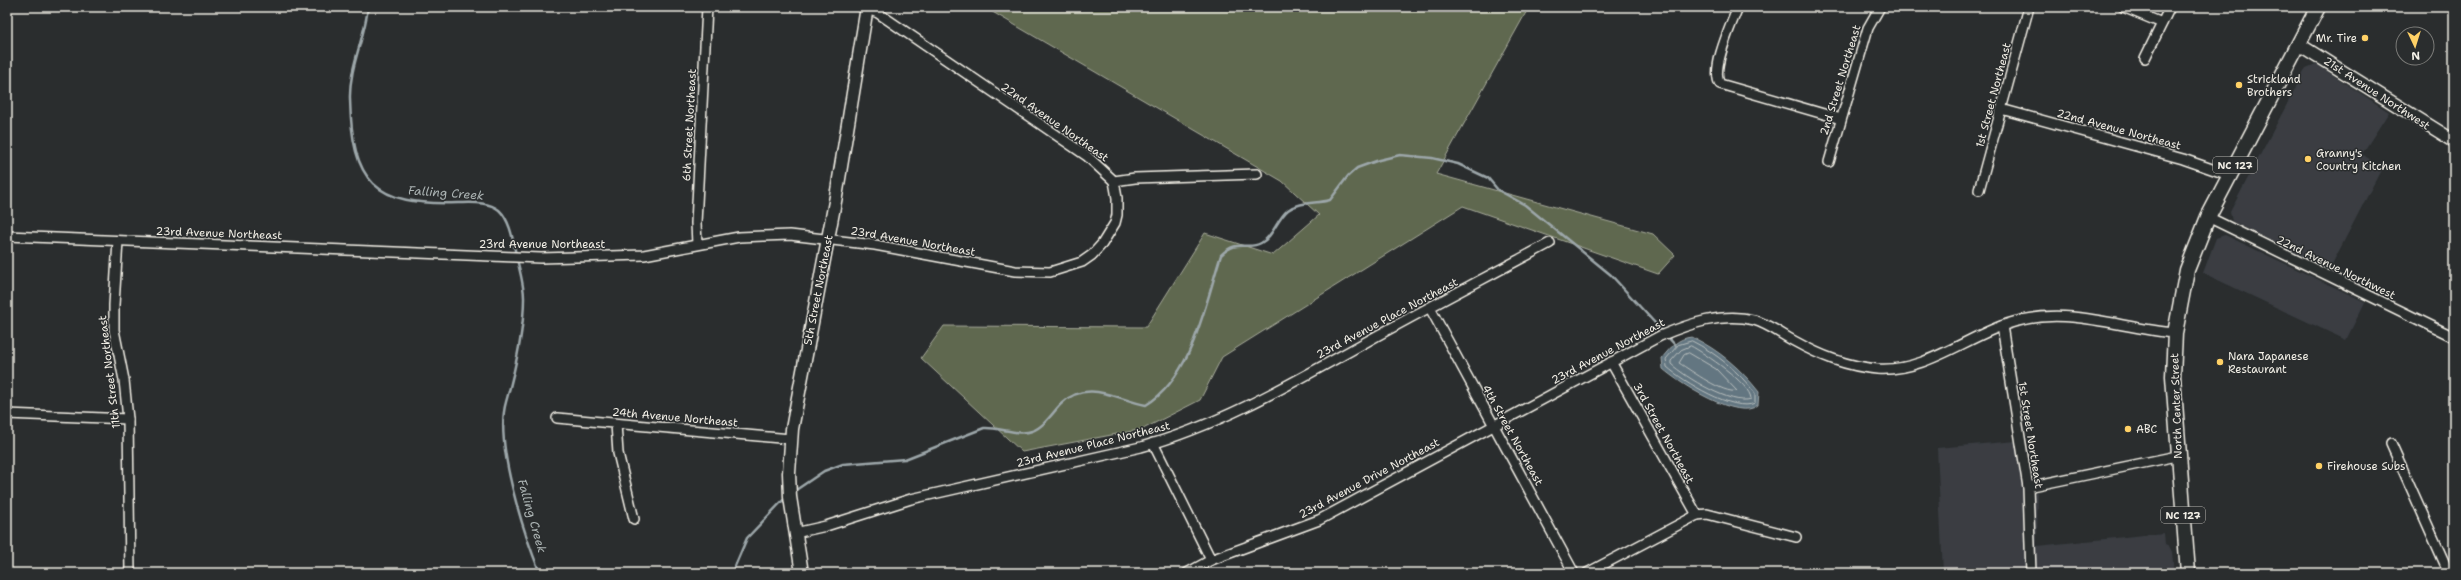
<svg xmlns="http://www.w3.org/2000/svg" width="2461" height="580" viewBox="0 0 2461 580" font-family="'Shantell Sans',sans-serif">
<rect width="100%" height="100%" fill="#2a2d2e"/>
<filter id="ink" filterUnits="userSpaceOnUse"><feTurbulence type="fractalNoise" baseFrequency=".025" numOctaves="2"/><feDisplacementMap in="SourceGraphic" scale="8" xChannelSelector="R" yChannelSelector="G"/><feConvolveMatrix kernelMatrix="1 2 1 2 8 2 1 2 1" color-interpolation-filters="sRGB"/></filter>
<g filter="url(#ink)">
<!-- built -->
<g fill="#3a3e43">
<path d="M 2316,64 L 2389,112 L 2362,154 L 2382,168 L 2329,270 L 2232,221 L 2230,212 L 2306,68 Z"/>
<path d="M 2225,235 L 2365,302 L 2346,340 L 2203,273 L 2216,238 Z"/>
<path d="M 2017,441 L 2027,493 L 2038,492 L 2037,546 L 2164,533 L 2165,544 L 2169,546 L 2172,552 L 2174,573 L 1943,573 L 1937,448 Z"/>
</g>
<!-- green -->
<path fill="#5e684f" stroke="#a9ac9c" d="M 984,7 L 1529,7 L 1436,174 L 1653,234 L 1675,255 L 1658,274 L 1463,206 L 1222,357 L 1200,400 L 1143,429 L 1022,452 L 921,358 L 944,326 L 1146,327 L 1205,233 L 1273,255 L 1319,215 L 1282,181 Z"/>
<!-- water -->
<path fill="#637681" stroke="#9da7aa" d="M 1692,337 C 1719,350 1741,369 1759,392 L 1758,405 C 1739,422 1679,383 1663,369 L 1662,358 C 1671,347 1678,338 1692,337 Z"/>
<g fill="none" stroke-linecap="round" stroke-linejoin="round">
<!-- shore -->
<g stroke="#bac0bf" stroke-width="1">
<path d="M 1692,341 C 1716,353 1739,372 1755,393 L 1755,403 C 1734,413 1683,381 1667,367 L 1666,359 L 1678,345 Z"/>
<path d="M 1691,346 C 1704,353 1751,384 1751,399 C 1732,406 1685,377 1671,364 L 1671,361 L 1681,350 Z"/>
<path d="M 1689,353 L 1716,369 L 1737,391 C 1723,394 1692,371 1679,363 L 1684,355 Z"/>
</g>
<!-- stream -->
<g stroke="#9da7aa" stroke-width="2.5">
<path d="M 368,7 C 365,38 349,67 350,99 C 352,183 374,206 458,203 C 470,203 488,201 499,210 C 510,220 513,240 516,255"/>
<path d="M 517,259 C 520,272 524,285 524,298 C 524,333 515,370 506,402 C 494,443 524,534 540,573"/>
<path d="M 793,492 L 824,471 L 843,464 L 905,459 L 984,428 C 999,427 1019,436 1032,431 C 1044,427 1053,412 1061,404 C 1087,378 1118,400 1146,405 C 1193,376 1205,304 1221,255 C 1238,238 1247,251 1261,243 C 1273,237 1277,219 1288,210 C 1300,201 1317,204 1330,200 L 1348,176 L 1357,168 L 1379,160 L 1400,155 L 1432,158 L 1458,164 L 1488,178 L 1498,190 L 1525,205 L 1611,275 L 1676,346"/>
<path d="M 732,573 L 747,538 L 786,497"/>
</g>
<!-- street casing -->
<g stroke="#f4f1e8" stroke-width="12">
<g id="street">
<path d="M 862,7 L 878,13 L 1087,156 L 1114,181 L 1135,178 L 1257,174"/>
<path d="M 1738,7 C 1732,23 1710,69 1720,84 L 1841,119"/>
<path d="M 2123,7 L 2162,23"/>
<path d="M 2145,58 L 2170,7"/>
<path d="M 2001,109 L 2183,159 L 2229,175"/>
<path d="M 1829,162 L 1868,28 L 1880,7"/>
<path d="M 1979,190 L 2029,7"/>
<path d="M 2208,217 L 2454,337"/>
<path d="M 7,236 L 541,258 L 644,255 L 739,237 L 790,235 L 875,245 L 1015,271 L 1050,272 L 1082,262 L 1092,255 L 1102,244 L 1115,223 L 1117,215 L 1117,198 L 1114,181"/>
<path d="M 118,241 L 114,305 L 114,330 L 124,380 L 128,419 L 130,573"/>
<path d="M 697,244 L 696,223 L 707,7"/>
<path d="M 1430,308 L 1574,573"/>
<path d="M 2002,326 L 2028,487 L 2031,573"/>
<path d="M 1611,362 L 1697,515"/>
<path d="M 7,414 L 128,419"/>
<path d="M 557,418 L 791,439"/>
<path d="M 616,424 L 618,453 L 634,519"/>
<path d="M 1153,443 L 1211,560"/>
<path d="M 2391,443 L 2449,573"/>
<path d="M 2028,487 L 2177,456"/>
<path d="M 795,533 L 826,526 L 911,499 L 1141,447 C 1221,425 1294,382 1366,342 C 1427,308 1489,276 1550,243"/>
<path d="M 1187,573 L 1211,560 L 1319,520 L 1660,336 C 1689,324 1722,312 1754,320 C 1768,324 1781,334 1794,341 C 1821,356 1846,366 1877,369 C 1929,373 1973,330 2022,320 C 2074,308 2123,329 2175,333"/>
<path d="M 1587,573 L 1697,515 L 1707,514 L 1796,537"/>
</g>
</g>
<!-- secondary casing -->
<g stroke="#f4f1e8" stroke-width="15">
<g id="secondary">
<path d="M 2300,45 L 2454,141"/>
<path d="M 802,573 L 790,497 L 789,473 L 792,429 L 837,191 L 867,7"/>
</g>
</g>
<!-- primary casing -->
<g stroke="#f4f1e8" stroke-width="17">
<path id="primary" d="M 2188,573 L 2173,376 L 2175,333 L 2187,270 L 2208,217 L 2318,7"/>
</g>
<!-- street -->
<use href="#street" stroke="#2a2d2e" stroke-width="9"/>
<!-- secondary -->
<use href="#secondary" stroke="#2a2d2e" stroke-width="12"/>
<!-- primary -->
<use href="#primary" stroke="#2a2d2e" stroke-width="14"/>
</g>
</g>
<!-- markers -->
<g fill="#ffd166" stroke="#2a2d2e" stroke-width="1.5">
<circle cx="2365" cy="38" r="4"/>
<circle cx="2239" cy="85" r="4"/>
<circle cx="2308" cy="159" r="4"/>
<circle cx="2220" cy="362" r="4"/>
<circle cx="2128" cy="429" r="4"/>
<circle cx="2319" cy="466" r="4"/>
</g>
<g text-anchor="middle" stroke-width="3" stroke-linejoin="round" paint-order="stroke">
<!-- shield labels -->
<g fill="#2a2d2e" stroke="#b7b6b0" stroke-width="1">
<rect x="2213" y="157" width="44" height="16" rx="3"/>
<rect x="2161" y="507" width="44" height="16" rx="3"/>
</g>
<g font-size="10" font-weight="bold" fill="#f4f1e8">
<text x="2235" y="169">NC 127</text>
<text x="2183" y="519">NC 127</text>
</g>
<!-- poi labels -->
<g font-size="11" fill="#f4f1e8" stroke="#2a2d2e" text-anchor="start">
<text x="2357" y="42" text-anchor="end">Mr. Tire</text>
<text x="2247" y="83">Strickland<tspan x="2247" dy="13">Brothers</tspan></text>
<text x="2316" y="157">Granny's<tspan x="2316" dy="13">Country Kitchen</tspan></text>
<text x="2228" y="360">Nara Japanese<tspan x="2228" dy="13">Restaurant</tspan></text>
<text x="2136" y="433">ABC</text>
<text x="2327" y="470">Firehouse Subs</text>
</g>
<!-- street labels -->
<g font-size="11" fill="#f4f1e8" stroke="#2a2d2e">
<text transform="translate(1840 80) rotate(-73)" y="4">2nd Street Northeast</text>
<text transform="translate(2377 93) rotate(33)" y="4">21st Avenue Northwest</text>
<text transform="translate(1993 95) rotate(-75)" y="4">1st Street Northeast</text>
<text transform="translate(1055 122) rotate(35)" y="4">22nd Avenue Northeast</text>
<text transform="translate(689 125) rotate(-87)" y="4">6th Street Northeast</text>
<text transform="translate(2119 129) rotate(15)" y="4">22nd Avenue Northeast</text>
<text transform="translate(219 233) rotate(2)" y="4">23rd Avenue Northeast</text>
<text transform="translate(913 241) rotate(10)" y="4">23rd Avenue Northeast</text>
<text x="542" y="248">23rd Avenue Northeast</text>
<text transform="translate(2336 267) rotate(26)" y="4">22nd Avenue Northwest</text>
<text transform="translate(818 290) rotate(-79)" y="4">5th Street Northeast</text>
<text transform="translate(1387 318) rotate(-28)" y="4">23rd Avenue Place Northeast</text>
<text transform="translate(1608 351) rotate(-28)" y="4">23rd Avenue Northeast</text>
<text transform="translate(109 372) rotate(-97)" y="4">11th Street Northeast</text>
<text transform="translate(2176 406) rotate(-92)" y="4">North Center Street</text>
<text transform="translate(675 417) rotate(5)" y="4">24th Avenue Northeast</text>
<text transform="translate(1664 433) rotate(61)" y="4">3rd Street Northeast</text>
<text transform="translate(1513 435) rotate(61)" y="4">4th Street Northeast</text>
<text transform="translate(2031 435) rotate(81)" y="4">1st Street Northeast</text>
<text transform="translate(1093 444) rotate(-14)" y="4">23rd Avenue Place Northeast</text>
<text transform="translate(1369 478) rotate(-28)" y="4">23rd Avenue Drive Northeast</text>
</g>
<!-- water labels -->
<g font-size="12" font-style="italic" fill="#acb4b4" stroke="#2a2d2e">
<text transform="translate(446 193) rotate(4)" y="4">Falling Creek</text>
<text transform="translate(532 516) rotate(74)" y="4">Falling Creek</text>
</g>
</g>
<!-- margin -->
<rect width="2461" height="580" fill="none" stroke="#2a2d2e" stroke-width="24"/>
<rect x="12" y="12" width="2437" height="556" fill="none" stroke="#f4f1e8" stroke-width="1.5" filter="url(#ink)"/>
<!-- north arrow -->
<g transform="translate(2415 46) rotate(176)"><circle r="19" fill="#2a2d2e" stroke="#7b7b78"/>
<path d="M0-3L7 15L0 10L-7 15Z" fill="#ffd166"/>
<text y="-6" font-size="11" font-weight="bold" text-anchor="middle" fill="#f4f1e8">N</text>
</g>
</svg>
